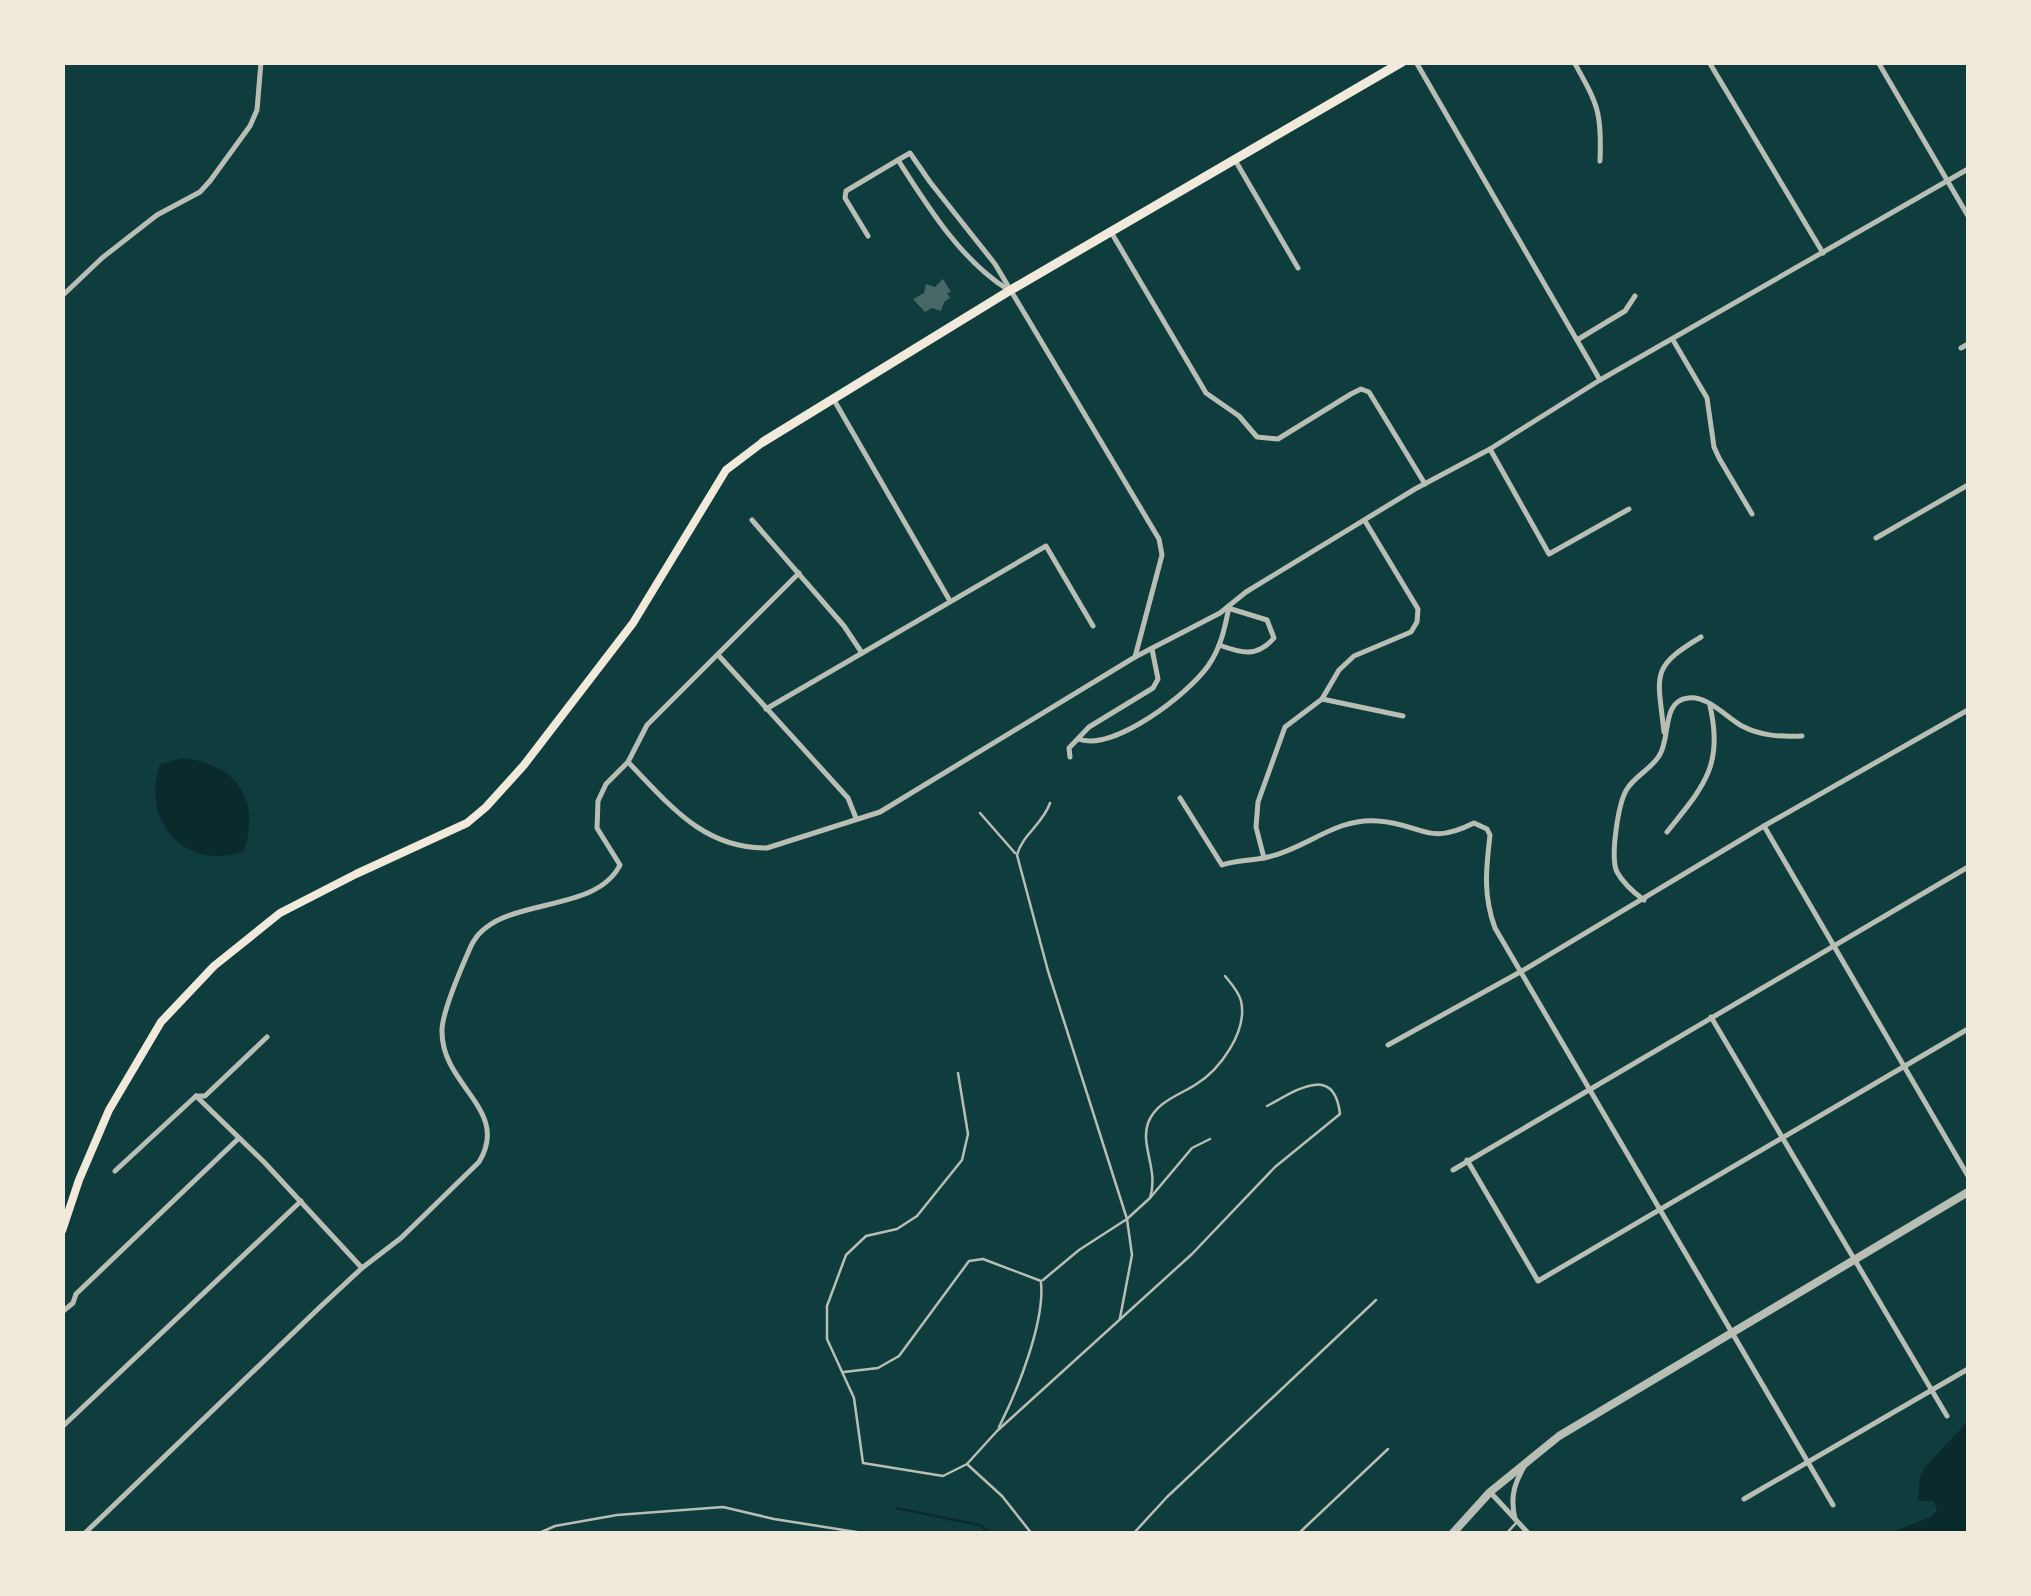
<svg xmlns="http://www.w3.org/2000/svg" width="2031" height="1596" viewBox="0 0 2031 1596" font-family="'Public Sans',sans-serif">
<rect width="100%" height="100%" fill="#0f3d3e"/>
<!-- water -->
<g fill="#0a2a2b">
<path d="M 182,758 C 236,764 261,799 244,851 C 186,873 140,821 160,764 Z"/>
<path d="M 1968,1421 L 1968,1533 L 1889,1533 L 1931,1517 L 1937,1510 L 1934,1501 L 1918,1501 L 1920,1476 L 1925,1467 Z"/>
</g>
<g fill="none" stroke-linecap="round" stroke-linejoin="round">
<!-- stream -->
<path stroke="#0a2a2b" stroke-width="2.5" d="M 896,1508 L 980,1525 L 991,1534"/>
</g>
<!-- building -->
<path fill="#486865" d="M 943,279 L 951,292 L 947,293 L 950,298 L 944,302 L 941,311 L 932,308 L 925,312 L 913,299 L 924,293 L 926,284 L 935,287 Z"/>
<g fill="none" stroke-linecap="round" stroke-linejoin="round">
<!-- service -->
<g stroke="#b8beb3" stroke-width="2.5">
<path d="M 1050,803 C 1043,824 1022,835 1017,855 L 1048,971 L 1127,1219 L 1132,1255 L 1120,1318"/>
<path d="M 980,813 L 1015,853"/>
<path d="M 958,1073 L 968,1134 L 962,1160 L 917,1216 L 897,1229 L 866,1236 L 846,1255 L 827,1306 L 827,1339 L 854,1398 L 863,1463 L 943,1476 L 967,1464 L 997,1431 L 1192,1254 L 1275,1167 L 1340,1114 C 1334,1062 1294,1092 1267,1106"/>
<path d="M 1150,1198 C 1159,1170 1140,1146 1148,1123 C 1156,1102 1179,1095 1195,1085 C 1220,1070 1248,1031 1241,1001 C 1239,992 1231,983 1225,976"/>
<path d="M 1043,1280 L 1079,1250 L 1127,1219 L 1150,1198 L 1192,1148 L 1210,1139"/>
<path d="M 844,1372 L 878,1368 L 899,1356 L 969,1261 L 983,1259 L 1041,1281"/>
<path d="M 999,1427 C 1017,1392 1045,1322 1041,1283"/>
<path d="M 968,1465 L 1002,1496 L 1032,1534"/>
<path d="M 537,1534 L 555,1526 L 617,1515 L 723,1507 L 774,1519 L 869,1534"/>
<path d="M 1133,1534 L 1167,1497 L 1376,1300"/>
<path d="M 1298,1534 L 1388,1449"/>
<path d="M 1506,1534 L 1516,1523"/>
</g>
<!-- minor -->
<g stroke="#b8beb3" stroke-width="5">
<path d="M 1416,62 L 1600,380"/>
<path d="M 1574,62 C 1598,105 1602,112 1600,161"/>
<path d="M 1709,62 L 1823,253"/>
<path d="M 1878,62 L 1968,216"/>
<path d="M 898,160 L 910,153 L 930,182 L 995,264 L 1159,539 L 1162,555 L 1135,657"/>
<path d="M 1235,160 L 1298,268"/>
<path d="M 1111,232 L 1206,393 L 1239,416 L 1257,437 L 1278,439 L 1351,394 L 1361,389 L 1369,392 L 1425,484"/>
<path d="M 868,236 L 845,198 L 846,191 L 898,160 C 928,207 960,259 1007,289"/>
<path d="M 62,296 L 102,258 L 157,215 L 200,192 L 210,181 L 250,126 L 257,110 L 261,62"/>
<path d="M 1577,340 L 1625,311 L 1635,296"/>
<path d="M 1673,340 L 1707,398 L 1714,447 L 1719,458 L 1752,514"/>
<path d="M 1961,348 L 1968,344"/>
<path d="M 834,400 L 950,601"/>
<path d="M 1490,449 L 1549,554 L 1629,509"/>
<path d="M 752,520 L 844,626 L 862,653"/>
<path d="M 1876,538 L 1968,485"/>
<path d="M 1219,645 C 1241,653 1257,658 1274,638 L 1267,620 L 1228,608"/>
<path d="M 720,657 L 848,798 L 856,818"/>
<path d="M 1322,699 L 1403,716"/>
<path d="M 766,709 L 1046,546 L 1093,626"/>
<path d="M 1664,732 C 1658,675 1649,668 1701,637"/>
<path d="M 1078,739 C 1114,752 1188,694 1208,666 C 1221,648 1225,627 1229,607"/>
<path d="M 1070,757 L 1069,748 L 1089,727 L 1153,688 L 1158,679 L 1152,649"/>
<path d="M 628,762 C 669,804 703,849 767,848 L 880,812 L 1135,657 L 1220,613 L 1246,592 L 1415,489 L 1490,449 L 1600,380 L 1968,169"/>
<path d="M 1180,798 L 1222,865 C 1237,860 1252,861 1268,857 C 1306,849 1336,817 1378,821 C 1423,824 1426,847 1474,823 L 1487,829 L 1490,835 C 1486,869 1483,896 1495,928 L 1833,1505"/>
<path d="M 1764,826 L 1968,1176"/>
<path d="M 1667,832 C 1703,787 1724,766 1710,706"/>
<path d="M 1264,858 L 1256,827 L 1258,802 L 1285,727 L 1322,699 L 1339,670 L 1354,656 L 1411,632 L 1417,622 L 1418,609 L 1365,521"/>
<path d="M 1644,900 C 1633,892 1623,883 1617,872 C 1610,858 1618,803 1627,789 C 1635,776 1651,769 1659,756 C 1671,739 1661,701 1688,698 C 1707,695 1726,717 1742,726 C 1761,736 1781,737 1802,736"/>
<path d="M 1711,1017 L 1947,1416"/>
<path d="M 1388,1045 L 1522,971 L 1764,826 L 1968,710"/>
<path d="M 196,1096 L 264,1162 L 362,1268"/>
<path d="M 1467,1160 L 1538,1281 L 1968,1029"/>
<path d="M 1453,1170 L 1968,867"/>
<path d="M 115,1171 L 196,1096 L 205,1096 L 267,1037"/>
<path d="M 62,1312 L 73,1303 L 76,1294 L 239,1138"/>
<path d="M 62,1427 L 301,1201"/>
<path d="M 1490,1492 L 1529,1534"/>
<path d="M 1744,1499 L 1968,1369"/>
<path d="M 1515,1519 C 1510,1497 1514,1484 1525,1465"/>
<path d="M 84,1534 L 319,1308 L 362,1268 L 401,1238 L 479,1162 C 511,1110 442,1086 442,1032 C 441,1015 463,964 471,946 C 495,894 594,917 620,865 L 597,828 L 598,801 L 606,784 L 628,762 L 647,725 L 799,573"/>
</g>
<!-- tertiary -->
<path stroke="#b8beb3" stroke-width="8" d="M 1452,1534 L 1490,1492 L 1559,1436 L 1968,1192"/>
<!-- secondary -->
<path stroke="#f1e9da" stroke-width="8" d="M 62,1231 L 79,1180 L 109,1110 L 161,1022 L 214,966 L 280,913 L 356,874 L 467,823 L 486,807 L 524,765 L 633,623 L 726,470 L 763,442"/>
<!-- primary -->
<path stroke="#f1e9da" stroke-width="9" d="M 763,442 L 1009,291 L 1402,62"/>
</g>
<!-- border -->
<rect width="2031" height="1596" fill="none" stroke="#f1e9da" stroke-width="130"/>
</svg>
